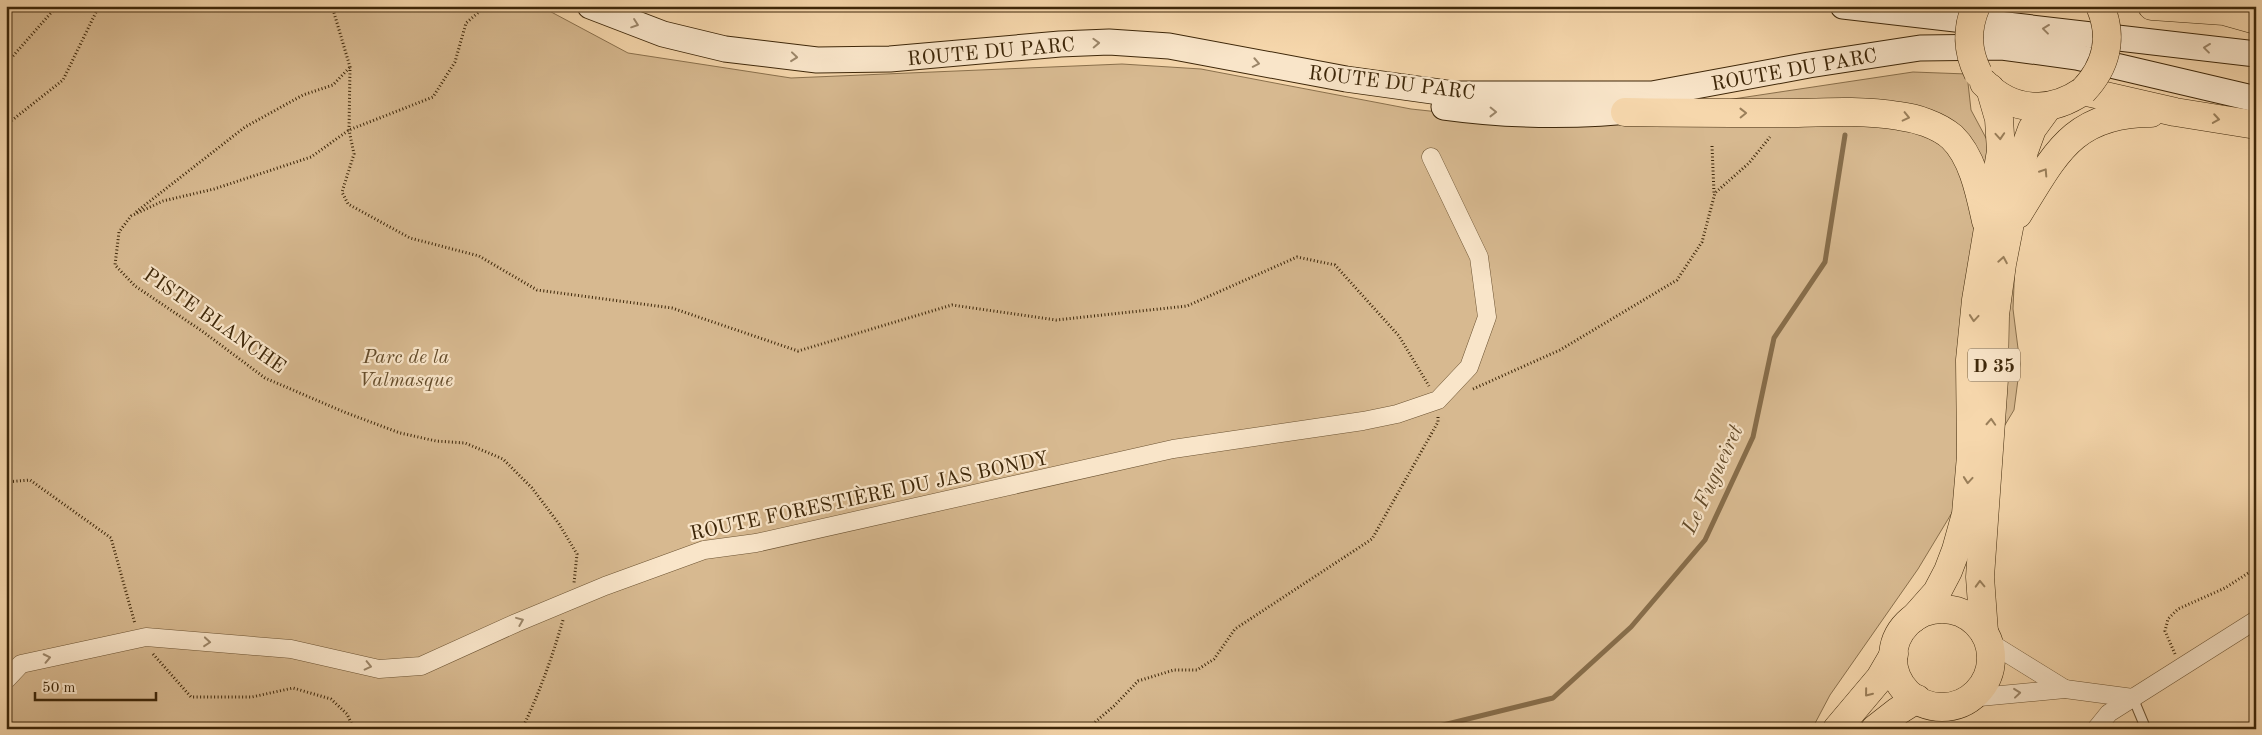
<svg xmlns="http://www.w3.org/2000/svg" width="2262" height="735" viewBox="0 0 2262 735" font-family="'Old Standard TT',serif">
<rect width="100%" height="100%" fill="#f6d7ac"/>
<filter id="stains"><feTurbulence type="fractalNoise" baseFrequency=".004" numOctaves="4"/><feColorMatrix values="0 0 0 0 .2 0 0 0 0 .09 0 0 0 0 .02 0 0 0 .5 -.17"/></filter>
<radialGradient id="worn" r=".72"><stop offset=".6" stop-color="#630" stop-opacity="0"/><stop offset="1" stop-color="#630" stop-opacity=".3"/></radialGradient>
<!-- green -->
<path fill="#d7b990" stroke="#8a704c" d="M 6,6 L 540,6 L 628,53 L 791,78 L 1122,64 L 1201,69 L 1411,109 L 1560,125 L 1913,72 L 1967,74 L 1971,110 L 2001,166 L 2017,215 L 2013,309 L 2020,364 L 2014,410 L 1918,569 L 1830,695 L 1812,729 L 6,729 Z"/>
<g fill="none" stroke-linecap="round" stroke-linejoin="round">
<!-- stream -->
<path stroke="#876d4a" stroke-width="5" d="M 1427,729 L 1553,698 L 1631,627 L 1705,540 L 1753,437 L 1774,338 L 1825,262 L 1845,135"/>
<!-- lane casing -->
<g stroke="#6c5332" stroke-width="11">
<path id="lane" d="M 2133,698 L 2146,729"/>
</g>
<!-- street casing -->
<g stroke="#6c5332" stroke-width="19">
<g id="street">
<path d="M 1989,642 L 2065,689"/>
<path d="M 6,680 L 21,664 L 146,637 L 291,649 L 379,669 L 421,666 L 516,623 L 605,586 L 704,550 L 756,543 L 1173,449 L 1363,421 L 1397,414 L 1438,400 L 1469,367 L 1487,317 L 1479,257 L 1431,157"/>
<path d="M 1969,698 L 2065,689 L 2133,698"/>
<path d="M 2096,729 L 2109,713 L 2256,620"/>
</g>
</g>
<!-- secondary casing -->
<g stroke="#3e2709" stroke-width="27">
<g id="secondary">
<path d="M 590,6 L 663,34 L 725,49 L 817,60 L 890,59 L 1060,44 L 1109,42 L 1169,46 L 1346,79 L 1454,94 L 1652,94 L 1809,65 L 1920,48 L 2002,47 L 2077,57 L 2256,99"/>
<path d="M 1843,6 L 2256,54"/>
<path d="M 1444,107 C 1510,116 1580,117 1646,109"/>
</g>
</g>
<!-- primary casing -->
<g stroke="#3e2709" stroke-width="29">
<g id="primary">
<path d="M 2152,6 L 2224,11 L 2256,20"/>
<path d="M 1984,83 C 2012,112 2050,114 2083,91 L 2175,112 L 2256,125"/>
<path d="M 1625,112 C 1681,113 1736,113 1793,113 C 1828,112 1864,110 1899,116 C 1916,118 1938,125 1952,137 C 1973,157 1980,194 1986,221"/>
<path d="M 2018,214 C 2055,155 2072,113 2151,113"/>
<circle cx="1942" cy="658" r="49"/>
<path d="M 1914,618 L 1937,592 L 1948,571 L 1956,550 L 1966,514 L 1971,456 L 1970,360 L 1976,300 L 2001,151 L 1999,119 L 1990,88"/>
<path d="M 1984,632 L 1980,577 L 1994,379 L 1995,315 L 2002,264 L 2024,151 L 2032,129 L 2048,107"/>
<path d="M 1837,729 L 1880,678 L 1894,654"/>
<path d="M 1875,729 L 1898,711 L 1917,699"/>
</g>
</g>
<!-- path -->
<g stroke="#3e2709" stroke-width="3" stroke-dasharray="1 2.5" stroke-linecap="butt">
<path d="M 332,6 L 350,67 L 349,130 L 354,154 L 342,192 L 348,204 L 410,238 L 479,256 L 537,290 L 672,308 L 798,351 L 952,305 L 1056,320 L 1187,306 L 1297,257 L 1335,265 L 1399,336 L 1429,386"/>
<path d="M 486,6 L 466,23 L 455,62 L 433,97 L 349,130 L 311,157 L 214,189 L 163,201 L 131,216 L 119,232 L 115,265 L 135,286 L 202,331 L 265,378 L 344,412 L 400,433 L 436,441 L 465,443 L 503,459 L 532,488 L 559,524 L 577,554 L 574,583"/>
<path d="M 6,64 L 57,6"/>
<path d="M 6,125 L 63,80 L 99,6"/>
<path d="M 1712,146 L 1714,193"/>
<path d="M 136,212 L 245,127 L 303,95 L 333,85 L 350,67"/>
<path d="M 1473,389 L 1560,350 L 1677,280 L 1702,242 L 1715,193 L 1749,163 L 1770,137"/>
<path d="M 6,482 L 30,480 L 111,538 L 135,624"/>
<path d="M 153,654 L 191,697 L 252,697 L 293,688 L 331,699 L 347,714 L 354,729"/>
<path d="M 2175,654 L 2165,631 L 2168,619 L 2178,609 L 2225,588 L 2256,568"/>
<path d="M 522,729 C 539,694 552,658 563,620"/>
<path d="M 1087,729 L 1114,706 L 1138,681 L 1174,670 L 1197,670 L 1214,659 L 1235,629 L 1372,539 L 1438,422 L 1438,417"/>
</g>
<!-- lane -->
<use href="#lane" stroke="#f9e5c9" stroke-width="9"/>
<!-- street -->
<use href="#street" stroke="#f9e5c9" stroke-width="18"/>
<!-- secondary -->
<use href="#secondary" stroke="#f9e5c9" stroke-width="25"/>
<!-- primary -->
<use href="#primary" stroke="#f6d7ac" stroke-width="28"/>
<!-- primary-bridge casing -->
<g stroke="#3e2709" stroke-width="29" stroke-linecap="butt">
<g id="primary-bridge">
<path d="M 1976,6 C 1966,30 1967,51 1978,73"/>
<path d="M 2083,91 C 2106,67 2114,38 2100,6"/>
</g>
</g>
<!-- primary-bridge -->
<use href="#primary-bridge" stroke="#f6d7ac" stroke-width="28"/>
</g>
<!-- one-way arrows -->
<defs><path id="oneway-chevron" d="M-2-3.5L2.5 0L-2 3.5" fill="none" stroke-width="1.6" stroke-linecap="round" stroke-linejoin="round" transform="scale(1.25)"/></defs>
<g stroke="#9c8669">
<use href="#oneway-chevron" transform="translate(635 24) rotate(19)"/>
<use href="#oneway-chevron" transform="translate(2046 29) rotate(-173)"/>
<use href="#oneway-chevron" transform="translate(1096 43) rotate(-2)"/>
<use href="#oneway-chevron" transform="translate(2207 48) rotate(-173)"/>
<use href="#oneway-chevron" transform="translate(794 57) rotate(6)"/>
<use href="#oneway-chevron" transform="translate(1256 63) rotate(11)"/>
<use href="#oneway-chevron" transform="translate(1493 112) rotate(1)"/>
<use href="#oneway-chevron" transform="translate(520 621) rotate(-22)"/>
<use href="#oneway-chevron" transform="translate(207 642) rotate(5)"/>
<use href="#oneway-chevron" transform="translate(47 658) rotate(-12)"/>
<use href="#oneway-chevron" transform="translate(368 666) rotate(13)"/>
<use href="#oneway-chevron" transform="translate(2017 693) rotate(-6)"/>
</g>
<g stroke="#9a7f5a">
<use href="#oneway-chevron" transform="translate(1743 113) rotate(-1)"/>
<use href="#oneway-chevron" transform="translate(1906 117) rotate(13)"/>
<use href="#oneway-chevron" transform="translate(2216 119) rotate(9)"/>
<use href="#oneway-chevron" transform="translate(2000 136) rotate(86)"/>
<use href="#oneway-chevron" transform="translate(2044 172) rotate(-57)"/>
<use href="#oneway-chevron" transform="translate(2003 260) rotate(-80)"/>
<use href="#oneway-chevron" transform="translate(1974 318) rotate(95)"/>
<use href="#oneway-chevron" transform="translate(1991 422) rotate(-87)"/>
<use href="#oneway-chevron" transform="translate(1968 480) rotate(95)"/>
<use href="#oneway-chevron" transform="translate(1980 584) rotate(-92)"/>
<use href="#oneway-chevron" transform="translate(1868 693) rotate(129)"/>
</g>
<g text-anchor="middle" stroke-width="4.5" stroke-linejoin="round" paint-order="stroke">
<!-- shield labels -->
<rect fill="#f9e5c9" stroke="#766043" stroke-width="1" x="1968" y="348.5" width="52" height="33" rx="4"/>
<g font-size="19" font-weight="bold" fill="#3e2709">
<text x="1994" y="372">D 35</text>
</g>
<!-- street labels -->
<g font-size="20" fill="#3e2709" stroke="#f9e5c9">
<text transform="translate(991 51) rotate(-5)" y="7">ROUTE DU PARC</text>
<text transform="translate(1794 69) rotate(-10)" y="7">ROUTE DU PARC</text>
<text transform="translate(1392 82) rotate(7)" y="7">ROUTE DU PARC</text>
<text transform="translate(215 320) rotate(35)" y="7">PISTE BLANCHE</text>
<text transform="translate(869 495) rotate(-12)" y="7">ROUTE FORESTIÈRE DU JAS BONDY</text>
</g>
<!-- park labels -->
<g font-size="20" font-style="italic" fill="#644c2b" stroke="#f9e5c9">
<text x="406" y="363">Parc de la<tspan x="406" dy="23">Valmasque</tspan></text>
</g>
<!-- water labels -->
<g font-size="21" font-style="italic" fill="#624a29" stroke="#f9e5c9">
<text transform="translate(1712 479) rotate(-65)" y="7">Le Fugueiret</text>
</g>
</g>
<!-- margin -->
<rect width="2262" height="735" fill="none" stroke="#f6d7ac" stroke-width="25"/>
<rect x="8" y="8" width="2247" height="720" fill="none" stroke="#3e2709" stroke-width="2.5"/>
<rect x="12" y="12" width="2237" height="710" fill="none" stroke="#3e2709"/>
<!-- scale -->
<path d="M35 692v8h121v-8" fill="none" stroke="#3e2709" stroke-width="2.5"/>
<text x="42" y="692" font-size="15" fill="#3e2709" stroke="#f9e5c9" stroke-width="4" paint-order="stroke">50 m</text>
<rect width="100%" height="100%" filter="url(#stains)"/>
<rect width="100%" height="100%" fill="url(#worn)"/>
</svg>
